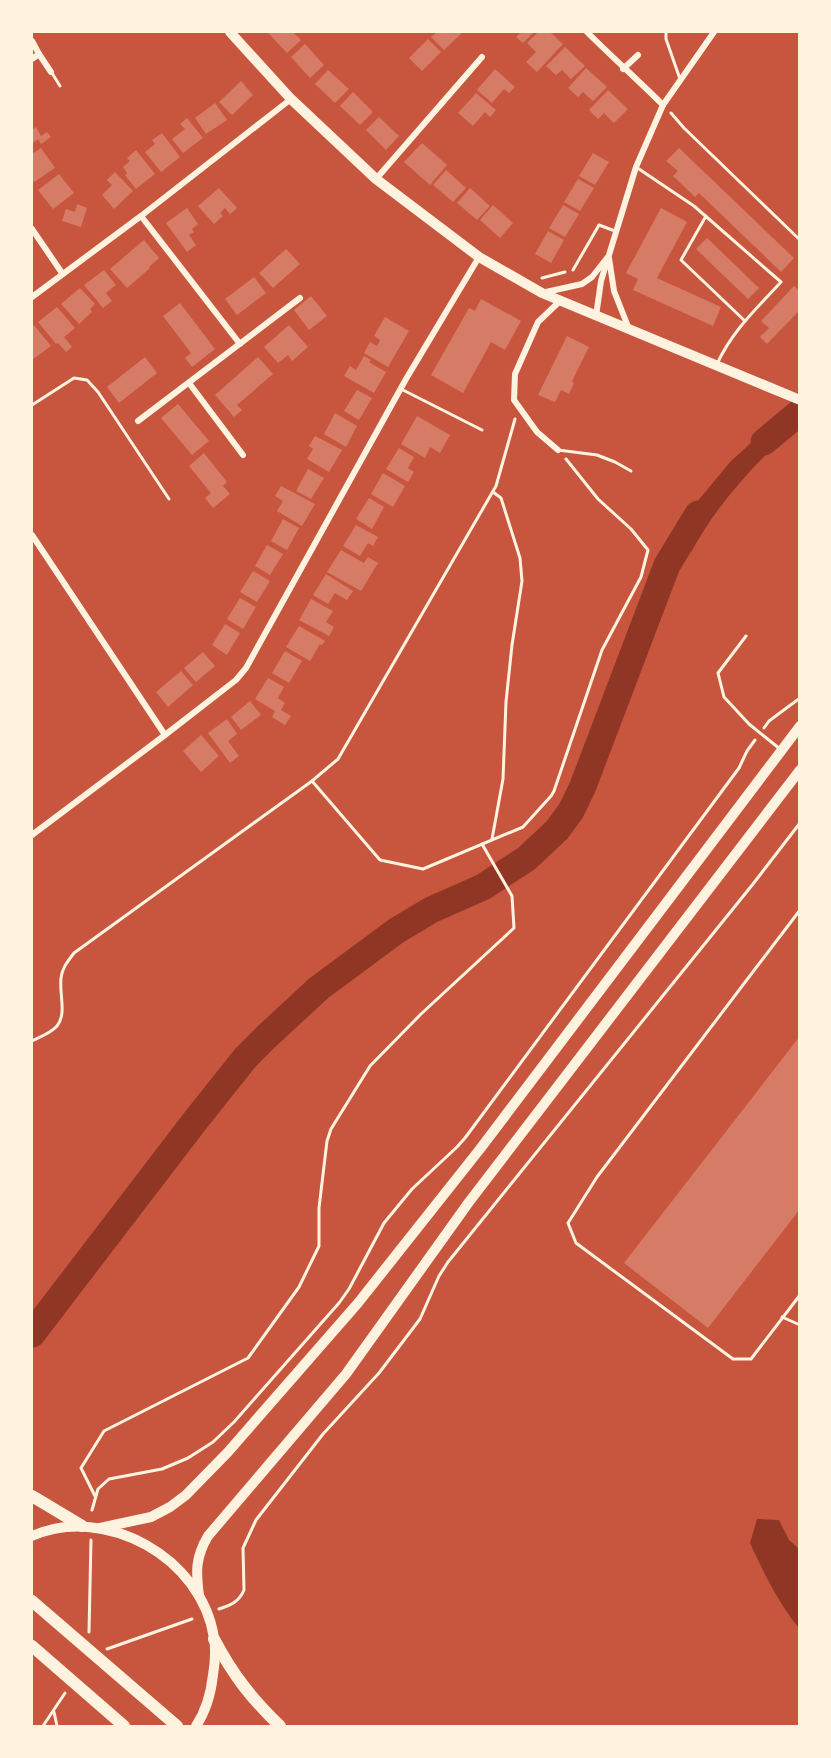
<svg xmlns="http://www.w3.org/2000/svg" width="831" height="1758" viewBox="0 0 831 1758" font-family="'PT Sans',sans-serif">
<rect width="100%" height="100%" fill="#c8553d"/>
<!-- water -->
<g fill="#8f3625">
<path d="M 782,415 L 799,422 C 758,461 718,502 691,552 L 672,542 L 697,502 L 731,461 Z"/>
<path d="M 757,1519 L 779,1520 L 789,1540 L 799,1549 L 799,1628 C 778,1603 764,1573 750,1543 Z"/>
</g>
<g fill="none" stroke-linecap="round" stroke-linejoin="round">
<!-- river -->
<g stroke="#8f3625" stroke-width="27">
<path d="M 764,442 L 800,412"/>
<path d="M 32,1334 L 195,1121 L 246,1057 L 266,1037 L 319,988 L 396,931 L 431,910 L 483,887 L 526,859 L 557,830 L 571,811 L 583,786 L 667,565 L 698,514"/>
</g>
</g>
<!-- building -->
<g fill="#d67c66">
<path d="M 267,32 L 293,32 L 301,40 L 287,53 Z"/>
<path d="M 437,32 L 463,32 L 444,50 L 431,37 Z"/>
<path d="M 521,32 L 534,32 L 523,43 L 516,37 Z"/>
<path d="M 538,32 L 550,32 L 563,44 L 537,72 L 526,62 L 536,52 L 527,43 Z"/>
<path d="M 428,39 L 441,52 L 422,71 L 409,58 Z"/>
<path d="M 305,44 L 324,65 L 310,78 L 291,57 Z"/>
<path d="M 565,47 L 585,66 L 571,79 L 562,70 L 556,75 L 546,66 Z"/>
<path d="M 586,68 L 607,87 L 593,101 L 583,92 L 578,97 L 568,88 Z"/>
<path d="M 495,69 L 515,87 L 509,93 L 504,89 L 492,103 L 477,90 Z"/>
<path d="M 328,70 L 349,89 L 335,103 L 315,84 Z"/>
<path d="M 241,81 L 253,95 L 232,115 L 219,102 Z"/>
<path d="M 608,90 L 628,109 L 614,123 L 604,113 L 598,119 L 589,110 Z"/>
<path d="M 353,92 L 373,112 L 360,125 L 340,106 Z"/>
<path d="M 476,93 L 496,110 L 490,117 L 485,112 L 473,126 L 458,113 Z"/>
<path d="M 215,103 L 227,120 L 206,134 L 195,118 Z"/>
<path d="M 379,117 L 399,136 L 386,150 L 366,130 Z"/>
<path d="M 187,118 L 203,138 L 183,153 L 172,139 L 185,129 L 180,124 Z"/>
<path d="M 36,127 L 41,136 L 47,132 L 51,137 L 41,144 L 38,139 L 32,144 L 32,130 Z"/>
<path d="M 162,133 L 180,157 L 161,172 L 145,152 L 155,144 L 152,140 Z"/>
<path d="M 422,143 L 447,165 L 430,185 L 404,162 Z"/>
<path d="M 41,148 L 55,168 L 34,182 L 32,178 L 32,154 Z"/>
<path d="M 679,148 L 794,258 L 781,272 L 699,193 L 695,197 L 673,176 L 678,171 L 666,161 Z"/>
<path d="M 136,150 L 155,174 L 136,189 L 125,175 L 127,173 L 123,167 L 130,161 L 127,158 Z"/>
<path d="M 593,153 L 609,162 L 595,185 L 579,176 Z"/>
<path d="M 446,170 L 466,188 L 453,202 L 433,185 Z"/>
<path d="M 115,172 L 133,191 L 114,209 L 102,195 L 112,185 L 107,180 Z"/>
<path d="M 59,174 L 74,193 L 53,209 L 38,190 Z"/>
<path d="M 578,179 L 594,188 L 580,211 L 564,202 Z"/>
<path d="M 219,188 L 237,208 L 230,214 L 225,208 L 220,213 L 223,216 L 214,224 L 198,206 Z"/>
<path d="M 470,188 L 490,206 L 477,220 L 457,203 Z"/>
<path d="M 77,204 L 87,208 L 81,227 L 62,221 L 66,209 L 75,212 Z"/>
<path d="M 493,205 L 513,223 L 500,238 L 480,220 Z"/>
<path d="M 563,205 L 579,214 L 565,237 L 549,228 Z"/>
<path d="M 187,208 L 198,224 L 192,229 L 194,232 L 189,235 L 196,245 L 187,252 L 166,223 Z"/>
<path d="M 661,208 L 687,222 L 657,278 L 721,307 L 713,326 L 633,290 L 638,279 L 626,273 Z"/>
<path d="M 548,231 L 564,240 L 551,263 L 535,254 Z"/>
<path d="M 707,238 L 759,288 L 748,299 L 696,249 Z"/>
<path d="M 144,240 L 159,258 L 149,267 L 150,268 L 127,288 L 110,269 Z"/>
<path d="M 286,249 L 300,264 L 273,288 L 259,273 Z"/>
<path d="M 104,270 L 116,285 L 106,293 L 112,301 L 103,308 L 84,285 Z"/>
<path d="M 254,277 L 266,293 L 237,315 L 225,299 Z"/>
<path d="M 794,286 L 800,291 L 800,310 L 767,344 L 760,337 L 769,328 L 761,321 Z"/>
<path d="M 80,288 L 95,304 L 90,309 L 92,312 L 79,324 L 61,304 Z"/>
<path d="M 311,296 L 327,316 L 309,330 L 294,310 Z"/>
<path d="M 481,299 L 521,321 L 505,350 L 491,342 L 463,393 L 431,375 L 469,308 L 475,311 Z"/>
<path d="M 180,303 L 215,349 L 192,367 L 185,358 L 191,353 L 163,316 Z"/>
<path d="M 57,307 L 75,328 L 64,337 L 72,347 L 66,352 L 58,343 L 56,344 L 38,322 Z"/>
<path d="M 385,317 L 409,331 L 388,367 L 364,353 L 370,342 L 377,346 L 380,340 L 374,336 Z"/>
<path d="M 34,325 L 51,346 L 32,360 L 32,327 Z"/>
<path d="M 289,325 L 308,347 L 292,361 L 288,355 L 278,363 L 264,347 Z"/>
<path d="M 567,336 L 589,347 L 572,381 L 574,383 L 569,394 L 561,390 L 555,402 L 538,395 Z"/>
<path d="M 364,356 L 371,360 L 369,362 L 386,372 L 374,393 L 344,376 L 350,366 L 356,370 Z"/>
<path d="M 145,357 L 157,373 L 119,403 L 107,387 Z"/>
<path d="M 258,357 L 273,374 L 237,405 L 242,410 L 234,417 L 215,395 Z"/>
<path d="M 357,390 L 372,398 L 359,420 L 344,411 Z"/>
<path d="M 178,404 L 209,441 L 192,455 L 161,418 Z"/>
<path d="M 335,413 L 357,426 L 346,447 L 324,434 Z"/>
<path d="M 417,416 L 450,435 L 440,453 L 430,447 L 425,458 L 401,444 Z"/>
<path d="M 315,436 L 342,450 L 329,472 L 307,459 L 313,449 L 309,446 Z"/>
<path d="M 399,448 L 414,457 L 408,468 L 414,472 L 408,482 L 386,469 Z"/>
<path d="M 204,453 L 227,482 L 223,486 L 230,494 L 213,508 L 205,498 L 211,493 L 189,466 Z"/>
<path d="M 308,469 L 324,478 L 311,499 L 296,491 Z"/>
<path d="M 383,473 L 405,486 L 393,507 L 371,494 Z"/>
<path d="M 281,486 L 315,504 L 302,526 L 277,511 L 283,501 L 275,496 Z"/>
<path d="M 369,498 L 384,507 L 372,529 L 356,519 Z"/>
<path d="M 283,519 L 299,528 L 287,550 L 271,541 Z"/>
<path d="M 356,525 L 378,537 L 373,546 L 368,543 L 360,556 L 343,546 Z"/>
<path d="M 267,545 L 283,554 L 270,575 L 255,566 Z"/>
<path d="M 341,550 L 364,563 L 368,557 L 378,563 L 361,591 L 327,572 Z"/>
<path d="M 253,571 L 270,581 L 257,602 L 240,592 Z"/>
<path d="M 326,574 L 353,591 L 347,600 L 335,593 L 328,604 L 313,595 Z"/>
<path d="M 240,598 L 256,607 L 243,629 L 227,619 Z"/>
<path d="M 311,599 L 333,611 L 326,622 L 334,627 L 329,636 L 299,620 Z"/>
<path d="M 225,624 L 240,633 L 227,655 L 212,645 Z"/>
<path d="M 299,626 L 325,641 L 322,645 L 320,644 L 310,661 L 286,647 Z"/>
<path d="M 285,651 L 302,661 L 289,683 L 272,673 Z"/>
<path d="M 203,652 L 215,666 L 196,682 L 184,668 Z"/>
<path d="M 181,671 L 193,685 L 168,707 L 156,692 Z"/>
<path d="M 268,678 L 284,687 L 278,698 L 285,703 L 281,710 L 291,716 L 285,725 L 272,717 L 275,711 L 255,699 Z"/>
<path d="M 250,701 L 261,715 L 241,730 L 231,717 Z"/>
<path d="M 227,719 L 237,734 L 228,741 L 239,756 L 230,763 L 208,733 Z"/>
<path d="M 201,735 L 219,756 L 201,772 L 183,751 Z"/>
<path d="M 800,1036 L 800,1209 L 708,1328 L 624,1263 Z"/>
</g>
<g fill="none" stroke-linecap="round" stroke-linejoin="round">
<!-- path -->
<g stroke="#fff3e0" stroke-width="3">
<path d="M 671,113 L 684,128 L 800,240"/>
<path d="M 542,278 L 565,272"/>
<path d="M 764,728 L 769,721 L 800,698"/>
<path d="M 312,781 L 380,860 L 423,869 L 523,827 L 551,796 L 554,791 L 602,650 L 641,577 L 648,550 L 631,529 L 598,499 L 566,459"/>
<path d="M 492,839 L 503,779 L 506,702 L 512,645 L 522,581 L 520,558 L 501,498 L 493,492"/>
<path d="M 32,1041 C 40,1037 51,1033 57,1026 C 67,1014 59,993 61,978 C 62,968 68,961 74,953 L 312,781 L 338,759 L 496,486 L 515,419"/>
<path d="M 95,1496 L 81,1468 L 104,1431 L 248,1358 L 299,1287 L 319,1246 L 319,1208 L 327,1141 L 331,1129 L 370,1066 L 421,1014 L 514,928 L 512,896 L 482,844"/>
<path d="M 92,1510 L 98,1489 L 109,1479 L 162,1469 L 188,1458 L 213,1442 L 234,1422 L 339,1303 L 349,1289 L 384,1223 L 412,1189 L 457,1147 L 465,1138 L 739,768 L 747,751 L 755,740"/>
<path d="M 219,1609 C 231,1605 239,1602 244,1590 L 243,1548 L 256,1520 L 323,1434 L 379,1373 L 420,1319 L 439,1276 L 448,1262 L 753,884 L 800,823"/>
<path d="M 89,1632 L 91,1540"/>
<path d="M 107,1649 L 192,1619"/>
<path d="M 54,1712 L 57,1726"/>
<path d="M 43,1726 L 65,1693"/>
</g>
<!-- service -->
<g stroke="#fff3e0" stroke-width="3">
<path d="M 666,32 L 666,39 L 680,79"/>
<path d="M 52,73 L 60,86"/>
<path d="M 636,167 L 694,206 L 781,282 C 757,308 732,331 717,364"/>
<path d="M 706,216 L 681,260 L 745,321"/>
<path d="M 573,270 L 599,225 L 615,231"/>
<path d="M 401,389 L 482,430"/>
<path d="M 32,405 L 74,378 L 87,380 L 98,392 L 169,499"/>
<path d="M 558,450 L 597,455 L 615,462 L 631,471"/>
<path d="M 746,636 L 718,673 L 724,697 L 749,724 L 780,749"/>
<path d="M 800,910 L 597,1177 L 568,1223 L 576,1243 L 733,1359 L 751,1359 L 800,1295"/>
<path d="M 782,1317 L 800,1325"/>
</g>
<!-- minor -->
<g stroke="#fff3e0" stroke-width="6">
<path d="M 587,32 C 612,57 638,80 663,105"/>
<path d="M 32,41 L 39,54 L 32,59"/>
<path d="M 39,54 L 51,72"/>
<path d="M 623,69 L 638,55"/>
<path d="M 376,179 L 482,57"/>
<path d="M 141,216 L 240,344"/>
<path d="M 32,229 L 62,273"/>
<path d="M 609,258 L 614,291 L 629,329"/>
<path d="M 546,292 L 582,284 L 592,277 L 607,258"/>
<path d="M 32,297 L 141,216 L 291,99"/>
<path d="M 596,316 L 601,281 L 636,167 L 663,105 L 714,32"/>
<path d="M 189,383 L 243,455"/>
<path d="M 138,421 L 300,298"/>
<path d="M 558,450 L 537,432 L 514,400 L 515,374 L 538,322 L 560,301"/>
<path d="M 32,535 L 165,735"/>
<path d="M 32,835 L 165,735 L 236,680 L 246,668 L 406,379 L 479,257"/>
</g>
<!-- primary -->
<path stroke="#fff3e0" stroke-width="10" d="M 230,32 L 291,99 L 376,179 L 479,257 L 542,293 L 800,400"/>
<!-- trunk -->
<g stroke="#fff3e0" stroke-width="10">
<path d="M 100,1528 L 151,1517 L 170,1507 L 186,1495 L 228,1452 L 358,1303 L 480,1149 L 800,726"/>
<path d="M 32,1536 C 106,1504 202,1558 214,1638 C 216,1650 215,1663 213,1675 C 211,1693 206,1711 196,1726"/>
<path d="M 199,1596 C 196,1572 195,1558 208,1536 L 346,1374 L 469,1202 L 800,770"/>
</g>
<!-- motorway -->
<g stroke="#fff3e0" stroke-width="12">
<path d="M 32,1496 L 82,1526"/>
<path d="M 32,1601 L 177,1726"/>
<path d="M 214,1639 C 233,1675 251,1698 280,1726"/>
<path d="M 32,1646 L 124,1726"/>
</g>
</g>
<!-- border -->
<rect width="831" height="1758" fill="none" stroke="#fff3e0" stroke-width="66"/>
</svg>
